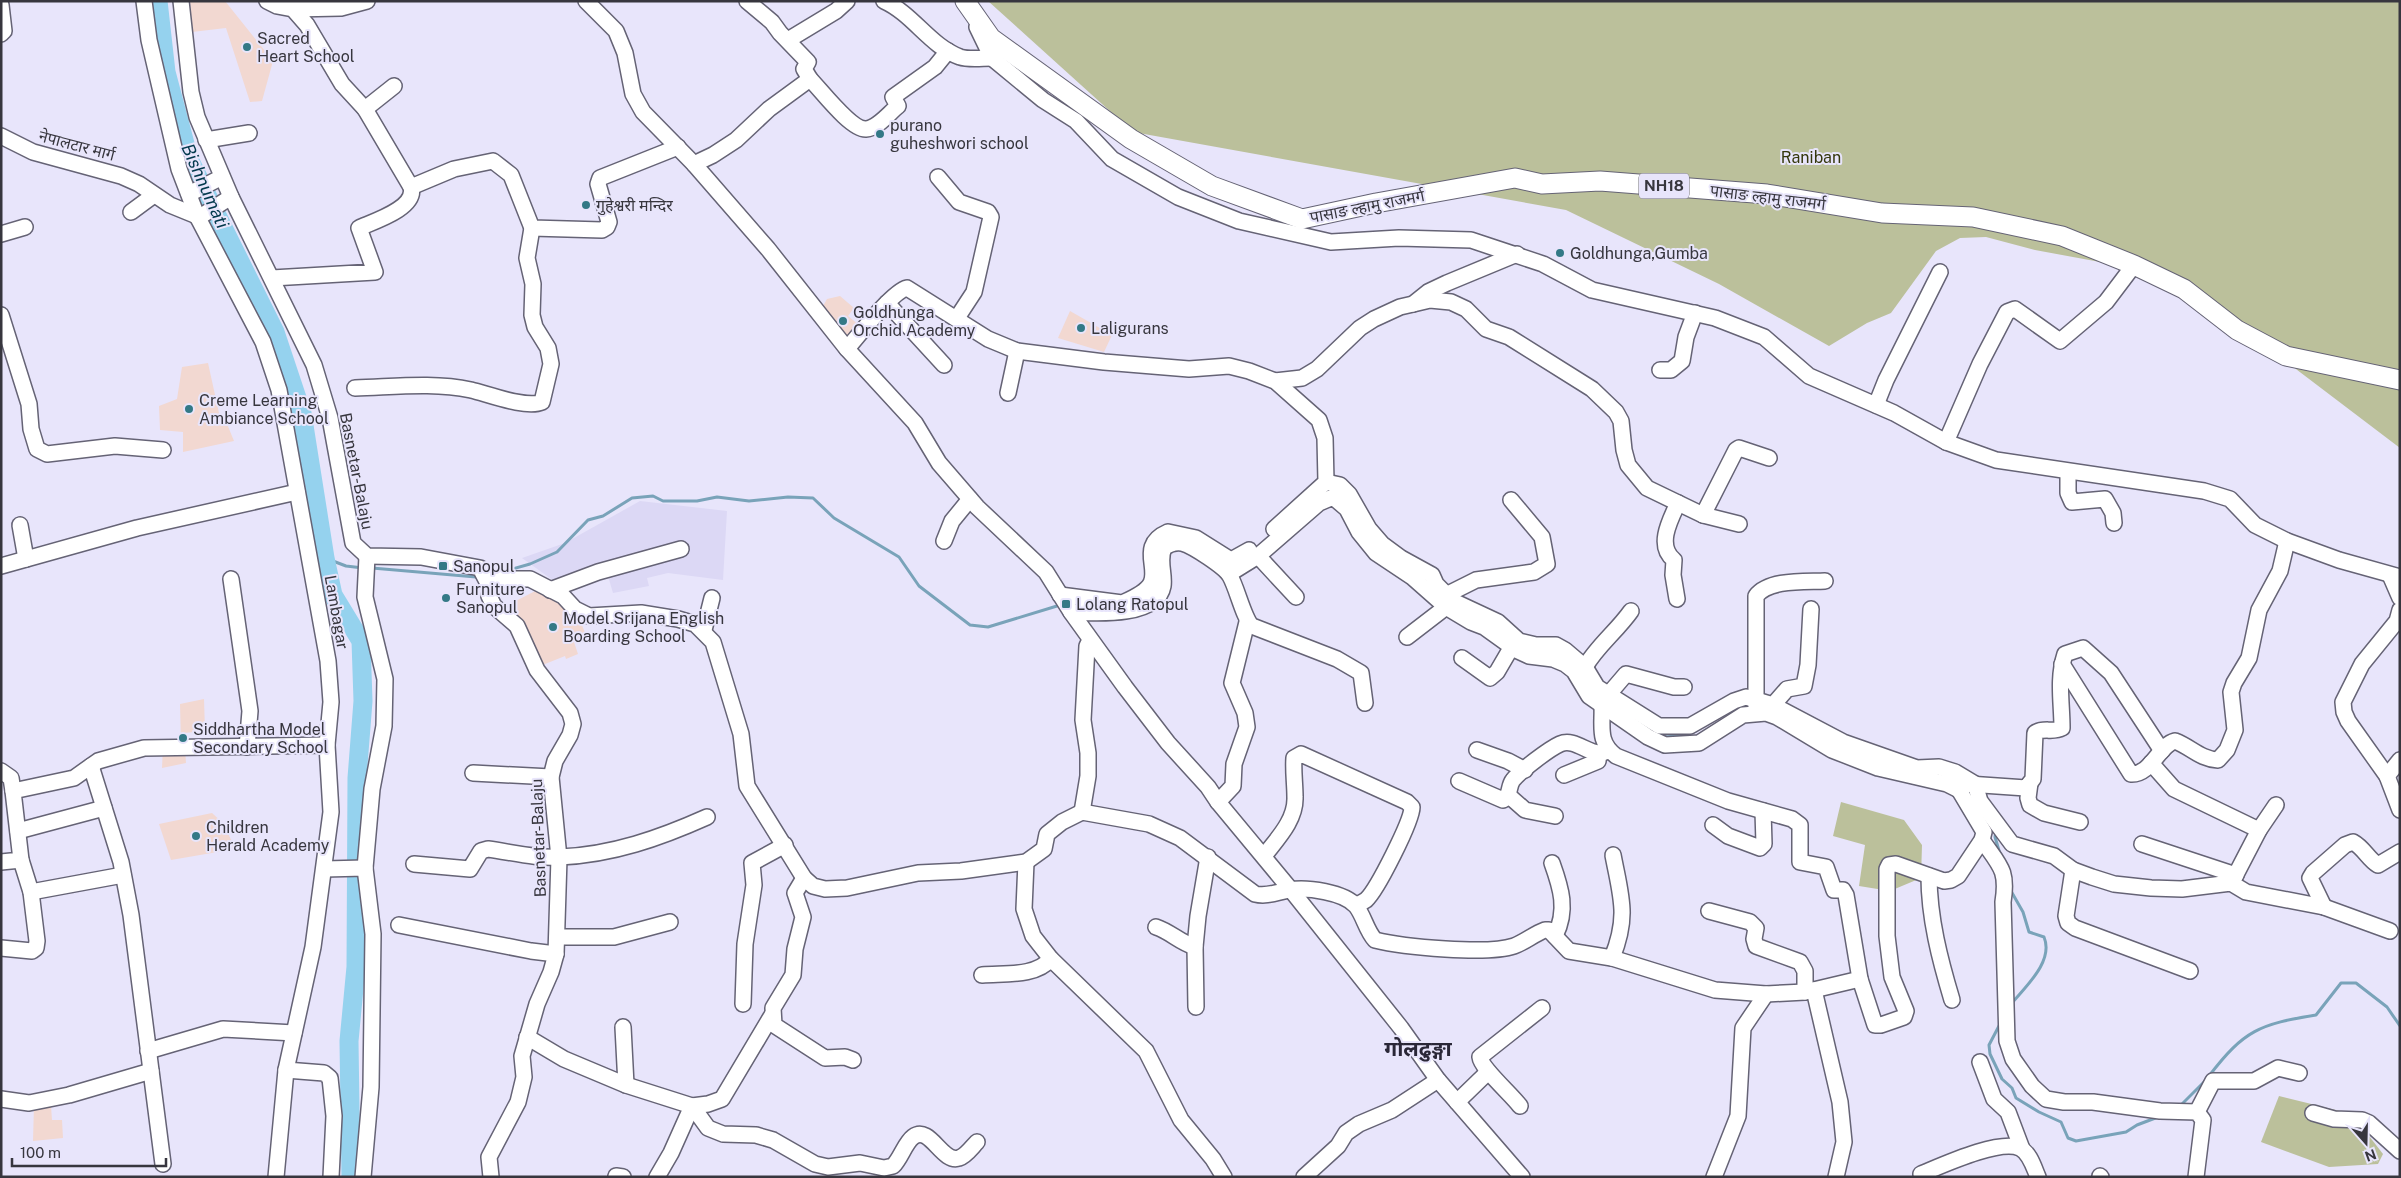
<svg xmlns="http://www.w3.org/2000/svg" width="2401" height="1178" viewBox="0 0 2401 1178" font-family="'Public Sans','Noto Sans Devanagari',sans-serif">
<rect width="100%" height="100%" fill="#e8e5fb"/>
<!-- built -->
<path fill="#dcd8f5" d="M 640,501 L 727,511 L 723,580 L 668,573 L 647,578 L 649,586 L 613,593 L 608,576 L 561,586 L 522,558 L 565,543 Z"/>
<!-- education -->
<g fill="#f2d8d1">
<path d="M 190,1 L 225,1 L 273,61 L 262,101 L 250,102 L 226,28 L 192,32 Z"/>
<path d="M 840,296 L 854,308 L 848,316 L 864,329 L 849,342 L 834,327 L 823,306 L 827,299 Z"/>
<path d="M 1070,311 L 1112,335 L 1104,352 L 1058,338 Z"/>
<path d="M 208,363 L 219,413 L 225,419 L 234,441 L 183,452 L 183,432 L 160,430 L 159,406 L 177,399 L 182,367 Z"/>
<path d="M 541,588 L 562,607 L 571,613 L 577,614 L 587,637 L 574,642 L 578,654 L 566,659 L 565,656 L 540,666 L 504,607 Z"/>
<path d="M 204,699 L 205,731 L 184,733 L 186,763 L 162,768 L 163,746 L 181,744 L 180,704 Z"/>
<path d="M 212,813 L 224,824 L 235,849 L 171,860 L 159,824 Z"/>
<path d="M 34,1104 L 51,1106 L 52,1120 L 62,1120 L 63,1138 L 33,1141 Z"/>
</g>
<!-- green -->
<g fill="#bbc09b">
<path d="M 988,1 L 2400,1 L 2400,448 L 2255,338 L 2138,269 L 2035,250 L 1986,237 L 1960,238 L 1936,251 L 1891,313 L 1867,323 L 1829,346 L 1719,284 L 1566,210 L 1133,132 Z"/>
<path d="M 1841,802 L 1904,820 L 1922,845 L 1921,878 L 1890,891 L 1859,886 L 1865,845 L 1833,836 Z"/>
<path d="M 2279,1096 L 2352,1114 L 2383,1154 L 2378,1164 L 2329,1167 L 2261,1142 Z"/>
</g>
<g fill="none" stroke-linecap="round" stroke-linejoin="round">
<!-- stream -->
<g stroke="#79a3b9" stroke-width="3">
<path d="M 325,558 L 346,566 L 363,568"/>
<path d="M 372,568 L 476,577"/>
<path d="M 502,572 L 530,564 L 557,552 L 588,520 L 603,516 L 632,498 L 653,496 L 663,501 L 697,501 L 717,497 L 749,501 L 788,497 L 813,498 L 834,518 L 899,557 L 919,586 L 970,625 L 988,627 L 1057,606"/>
<path d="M 1656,733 L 1685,736 L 1696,731"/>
<path d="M 1996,831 L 1995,837 L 2000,854"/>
<path d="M 2011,891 L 2023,912 L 2029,932 L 2044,937 C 2054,961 2026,986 2012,1003"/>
<path d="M 2000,1024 L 1989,1045 L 1990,1054 L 2002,1079 L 2012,1088 L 2016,1098 L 2039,1112 L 2061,1122 L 2068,1138 L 2076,1141 L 2126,1132 L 2137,1125 L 2158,1117"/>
<path d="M 2209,1076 C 2244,1030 2260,1024 2316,1015 L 2341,983 L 2356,983 L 2387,1007 L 2400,1026"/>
<path d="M 2179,1107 L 2205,1081"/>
</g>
<!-- river -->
<path stroke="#95d2ee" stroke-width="19" d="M 158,1 L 166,72 L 189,159 L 275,332 L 302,413 L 325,558 L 333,595 L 361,641 L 363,701 L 357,778 L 356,967 L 349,1041 L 351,1177"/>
<!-- minor casing -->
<g stroke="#656375" stroke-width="18">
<g id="minor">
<path d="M 144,1 L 149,40 L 179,169 L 197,216 L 263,342 L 279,390 L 328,661 L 331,702 L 327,745 L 331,812 L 313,947 L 286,1070 L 276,1177"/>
<path d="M 181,1 L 191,92 L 197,117 L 231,197 L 314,365 L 330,418 L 353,543 L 367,556 L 421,557 L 480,568 L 492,591 L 489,596 L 494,606 L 517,626 L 537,670 L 570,713 L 573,724 L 570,735 L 555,761 L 551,777 L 559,858 L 556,954 L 551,972 L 537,1004 L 522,1056 L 524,1077 L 518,1102 L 489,1157 L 491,1177"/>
<path d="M 267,1 L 277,6 L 293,9 L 307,25 L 342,84 L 365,109 L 411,187 C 417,208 375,221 359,228 L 375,272 L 272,278"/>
<path d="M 586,1 L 616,31 L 625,53 L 633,94 L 643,112 L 694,164 L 768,249 L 847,349 L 915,423 L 939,463 L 977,507 L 1046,572 L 1071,612 L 1125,687 L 1168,743 L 1208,787 L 1218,802 L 1291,890 L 1401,1028 L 1438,1080 L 1522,1177"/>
<path d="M 747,1 L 772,22 L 780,33 L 808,62 L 804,69 L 810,79"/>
<path d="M 884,1 C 913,14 930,46 960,57 C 969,60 982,58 992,58"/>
<path d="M 1,5 L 4,31 L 1,34"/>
<path d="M 293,9 L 341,8 L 367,1"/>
<path d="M 977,27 L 992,58 L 1043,100 L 1076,121 L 1112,159 L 1178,197 L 1239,221 L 1331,242 L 1399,238 L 1471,240 L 1543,264 L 1592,290 L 1715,318 L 1764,337 L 1809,376 L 1894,413 L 1946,442 L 1996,460 L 2204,491 L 2230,499 L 2255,525 L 2287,541 L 2339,560 L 2400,577"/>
<path d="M 788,40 L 836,11 L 847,1"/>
<path d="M 365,109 L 394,86"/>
<path d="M 1,136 L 33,152 L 121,176 L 139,184 L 170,205 L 197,216"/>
<path d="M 206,140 L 249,133"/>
<path d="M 694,164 L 713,155 L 736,140 L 769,109 L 810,79 C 821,90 851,130 866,129 C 878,128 889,113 898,106 L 893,97 L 935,67 L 948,51"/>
<path d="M 938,177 L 959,202 L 988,212 L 991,217 L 974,292 L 957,318"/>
<path d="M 411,187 L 454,169 L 493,161 L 511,175 L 532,228 L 602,230 L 607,227 L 609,222 L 598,184 L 600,178 L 678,147"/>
<path d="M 189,194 L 222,177"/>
<path d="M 131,212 L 154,195"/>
<path d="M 198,218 L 231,197"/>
<path d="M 1,234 L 25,227"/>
<path d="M 887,303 L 944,365"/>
<path d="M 1413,304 L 1430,300 L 1451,302 L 1466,309 L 1486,329 L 1509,337 L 1592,389 L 1616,412 L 1621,421 L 1624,450 L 1628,465 L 1647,488 L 1703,515 L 1739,524"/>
<path d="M 1,315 L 29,404 L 31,429 L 37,449 L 47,454 L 115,446 L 163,450"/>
<path d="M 847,349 C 858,336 893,291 907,288 L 988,339 L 1017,351 L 1104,362 L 1189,369 L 1229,366 L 1249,371 L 1275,381 L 1319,420 L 1325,438 L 1326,482 L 1274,529"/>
<path d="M 1660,370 L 1671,370 L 1682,361 L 1686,337 L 1695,313"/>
<path d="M 1275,381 L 1302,378 L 1317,369 L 1360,328 L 1374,319 L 1400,307 L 1413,304 L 1428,292 L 1447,283 L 1517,254"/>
<path d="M 355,388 C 394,387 433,382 471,390 C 488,394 526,409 542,402 L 551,364 L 548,348 L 535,327 L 532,315 L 533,284 L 527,258 L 532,228"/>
<path d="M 1008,393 L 1017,351"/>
<path d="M 1876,405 L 1886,380 L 1940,272"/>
<path d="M 1946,442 L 1980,364 L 2007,312 L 2015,309 L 2060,341 L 2106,302 L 2134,265"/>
<path d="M 2068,472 L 2068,493 L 2072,502 L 2105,499 L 2113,513 L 2114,523"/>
<path d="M 1326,482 L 1340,485 L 1349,494 L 1369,529 L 1382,544 L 1401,558 L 1432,575 L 1436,584 L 1453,601 L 1498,622 L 1519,641 L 1536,645 L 1556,645 L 1565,650 L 1585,667 L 1597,687 L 1659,726 L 1690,726 L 1734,701 L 1746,697 L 1773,705 L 1787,689 L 1804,686 L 1808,665 L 1811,609"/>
<path d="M 1703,515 L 1736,450 L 1739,448 L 1769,458"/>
<path d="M 20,525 L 26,559"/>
<path d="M 944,541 L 952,521 L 970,499"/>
<path d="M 1258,556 L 1296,597"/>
<path d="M 1,566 L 137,528 L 297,492"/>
<path d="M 1229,574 L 1258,556 L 1319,503 L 1333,497 L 1347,509 L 1359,532 L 1376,553 L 1412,577 L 1446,607 L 1471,622 L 1484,627 L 1516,650 L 1529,656 L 1553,659 L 1565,664 L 1574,671 L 1589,696 L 1648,737 L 1665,745 L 1699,743 L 1743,715 L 1766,713 L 1777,717 L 1832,750 L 1878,768 L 1947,784 L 1959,790 L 1968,784 L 2026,788 L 2033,779 L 2035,733 C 2043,727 2053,733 2062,728 C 2062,703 2057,679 2065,654 L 2083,648 L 2111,673 L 2162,751"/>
<path d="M 2390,575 L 2400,598"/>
<path d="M 231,579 L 250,711 L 247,747"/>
<path d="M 488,579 L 530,579 L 563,596 L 575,609 L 589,616 L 641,613 L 678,619 L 695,624 L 713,642 L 741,734 L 747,786 L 804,878 L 813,886 L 825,889 L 847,888 L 918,873 L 961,871 L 1026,862 L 1044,849 L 1047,834 L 1062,822 L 1082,812 L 1149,824 L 1180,838 L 1255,894 C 1267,897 1277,892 1289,890 C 1307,887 1344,892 1356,906 C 1364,916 1366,930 1375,940 C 1403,947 1488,955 1514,946 C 1525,942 1534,934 1545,930 L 1549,930 L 1569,951 L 1612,958 L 1715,990 L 1766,994 L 1805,992 L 1860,979 L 1846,895 L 1843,890 L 1834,890 L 1826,867 L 1800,862 L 1800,825 L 1792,819 L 1728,801 L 1616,756 C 1597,742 1603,726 1602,705"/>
<path d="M 550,590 L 598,572 L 681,549"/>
<path d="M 1060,595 L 1122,603 C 1131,599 1146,593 1151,583 C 1159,567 1138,545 1168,532 L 1196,538 L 1231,560 L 1249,550"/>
<path d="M 1446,595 L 1476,580 L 1534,572 L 1547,564 L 1542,537 L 1511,500"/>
<path d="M 1677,599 L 1673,575 L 1674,560 C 1656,546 1670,520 1678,503"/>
<path d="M 2400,610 L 2397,621 L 2362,664 L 2343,702 L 2344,712 L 2348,721 L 2387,776 L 2400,810"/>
<path d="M 1071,612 C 1094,613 1157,618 1163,586 C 1165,574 1158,560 1164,548 C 1169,544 1176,542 1182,543 C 1193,546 1225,567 1230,576 C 1237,588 1244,619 1252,626 L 1337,659 L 1361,673 L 1365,703"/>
<path d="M 704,630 L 712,598"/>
<path d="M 1407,637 L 1446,607"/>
<path d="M 1462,658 L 1490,678 L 1497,672 L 1511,648"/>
<path d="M 2062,664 L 2131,774 C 2151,775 2159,745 2175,741 C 2191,747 2200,759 2218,760 L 2227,750 L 2235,730 L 2231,692 L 2234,683 L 2249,658 L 2259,610 L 2280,571 L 2287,541"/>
<path d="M 1585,667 C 1597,646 1617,631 1631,611"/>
<path d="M 1608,695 L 1626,674 L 1674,687 L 1684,687"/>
<path d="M 1773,705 L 1843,742 L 1917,768 L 1939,767 L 1955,772 L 1975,784 L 1980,801 L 2012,844 L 2054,856 L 2073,870 L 2092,877 L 2114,884 L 2151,888 L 2182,889 L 2231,883 L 2246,892 L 2324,907 L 2390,931"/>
<path d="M 1756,708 L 1756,596 C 1769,579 1805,582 1825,581"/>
<path d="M 1477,750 L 1508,761 L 1525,770"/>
<path d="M 2151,763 L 2174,789 L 2259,830"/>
<path d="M 91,766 L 121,862 L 131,915 L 163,1164"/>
<path d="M 1,771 L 11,778 L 13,791"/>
<path d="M 473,773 L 551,777"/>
<path d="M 1564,775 L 1598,761 L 1599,753"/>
<path d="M 2387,776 L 2400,760"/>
<path d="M 1459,781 L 1503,800 C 1511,796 1508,786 1513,780 C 1520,771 1549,749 1560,744 C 1576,737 1591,758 1605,752 L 1606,748"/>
<path d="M 2030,783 L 2028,798 L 2030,805 L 2044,813 L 2080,822"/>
<path d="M 1508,795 L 1525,810 L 1555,816"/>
<path d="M 1218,802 L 1233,786 L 1234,764 L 1247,727 L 1245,713 L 1232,683 L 1247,622"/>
<path d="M 1082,812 L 1088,776 L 1088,753 L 1083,720 L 1087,646 L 1090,640"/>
<path d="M 1713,825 L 1728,836 L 1760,848 L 1764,844 L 1763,811"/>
<path d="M 18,831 L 104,808"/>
<path d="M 1982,840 C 2000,866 2008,870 2003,902 L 2007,1041 L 2013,1059 L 2032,1086 L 2046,1099 L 2064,1102 L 2093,1102 L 2160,1111 L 2197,1112 L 2203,1120 L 2196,1177"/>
<path d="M 2142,844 L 2236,875"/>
<path d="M 1264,856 C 1277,839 1296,820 1295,797 C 1295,784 1293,771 1294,758 L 1301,754 L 1407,802 L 1412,807 C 1412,821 1377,890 1366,900 C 1363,902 1359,904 1356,905"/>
<path d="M 1,862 L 21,860 L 13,791 L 74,778 L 98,761 L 144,748 L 327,745"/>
<path d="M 1026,862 L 1024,909 L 1033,936 L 1051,959 L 1146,1051 L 1181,1120 L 1213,1159 L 1224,1177"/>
<path d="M 1552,863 C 1561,888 1568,910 1555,936"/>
<path d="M 414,864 L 470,869 L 481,851 L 488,849 C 511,852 537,859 560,857 C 612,855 660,838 707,817"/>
<path d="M 365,868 L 372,789 L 384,726 L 385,679 L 365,597 L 367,556"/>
<path d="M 324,869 L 365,868 L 373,934 L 371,1087 L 363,1177"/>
<path d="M 2073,870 L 2066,916 L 2068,923 L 2075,928 L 2190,971"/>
<path d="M 1929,876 C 1929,918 1940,960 1952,1000"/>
<path d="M 804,878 L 795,893 L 803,917 L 795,949 L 793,975 L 773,1008 L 774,1025 L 825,1058 L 845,1057 L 853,1060"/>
<path d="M 2232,882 L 2259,830 L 2276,805"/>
<path d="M 31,892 L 123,875"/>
<path d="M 2324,907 L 2310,878 L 2313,873 L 2345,845 L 2353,842 C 2364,848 2368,859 2378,865 L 2400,852"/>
<path d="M 1709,911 L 1750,922 L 1756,928 L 1754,939 L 1756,946 L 1800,962 L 1805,971 L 1805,992"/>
<path d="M 399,925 L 531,951 L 556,954"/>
<path d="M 1156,927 C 1171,932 1179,942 1195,947"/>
<path d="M 557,937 L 614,937 L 670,922"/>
<path d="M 1,948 L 32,951 L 36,948 L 37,941 L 31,892 L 21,860"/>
<path d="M 1612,958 C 1629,916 1621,897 1613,855"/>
<path d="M 982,975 C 1005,973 1035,977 1051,959"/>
<path d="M 1860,979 L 1875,1025 L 1881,1025 L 1904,1017 L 1906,1011 L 1892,977 L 1887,936 L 1887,869 L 1889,865 L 1896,864 L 1944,881 L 1951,880 L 1958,876 L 1982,840 L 1984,832 L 1959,790"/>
<path d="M 1814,990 L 1840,1102 L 1844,1142 L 1836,1177"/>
<path d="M 743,1004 L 745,944 L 754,885 L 752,863 L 785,845"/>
<path d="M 1196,1007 L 1195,947 L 1198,916 L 1208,857"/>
<path d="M 623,1027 L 626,1085"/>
<path d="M 527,1037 L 564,1059 L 626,1085 L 692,1106 L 708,1128 L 723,1134 L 756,1135 L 773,1140 L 815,1164 L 828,1167 L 860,1163 L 884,1168 L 893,1166 C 901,1158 905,1143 913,1137 C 930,1124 942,1164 959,1158 C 966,1156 972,1147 977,1142"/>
<path d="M 148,1051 L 223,1029 L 294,1033"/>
<path d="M 1980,1062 L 1994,1099 L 2008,1112 L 2022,1149"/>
<path d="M 286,1070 L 324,1073 L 330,1078 L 334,1116 L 331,1177"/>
<path d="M 1,1099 L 29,1103 L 69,1095 L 151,1071"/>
<path d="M 1457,1102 L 1488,1072"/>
<path d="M 1520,1106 C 1511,1094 1481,1068 1480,1057 L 1542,1008"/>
<path d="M 2197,1112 L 2213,1081 L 2254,1081 L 2278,1068 L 2299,1073"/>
<path d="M 2313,1113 L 2334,1119 L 2362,1120 L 2369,1123 L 2400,1151"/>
<path d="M 1921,1174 C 1943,1165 1999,1139 2020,1148 C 2030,1153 2034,1168 2038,1177"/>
<path d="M 616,1176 L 623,1177"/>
<path d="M 2100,1176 L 2101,1177"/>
<path d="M 657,1177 L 671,1153 L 692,1106 L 708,1104 L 722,1099 L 772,1015"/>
<path d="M 1304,1177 L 1338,1146 L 1346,1133 L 1359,1124 L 1392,1110 L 1438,1080"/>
<path d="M 1714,1177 L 1738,1116 L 1743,1028 L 1766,994"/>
</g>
</g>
<!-- major casing -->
<g stroke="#656375" stroke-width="21">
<path id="major" d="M 965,1 L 991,38 L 1131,139 L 1212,186 L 1302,219 L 1376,203 L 1515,178 L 1542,184 L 1600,181 L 1767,194 L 1882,213 L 1973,217 L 2062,236 L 2134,265 L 2184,289 L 2237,330 L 2286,356 L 2400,380"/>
</g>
<!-- minor -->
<use href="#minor" stroke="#fff" stroke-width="15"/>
<!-- major -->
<use href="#major" stroke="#fff" stroke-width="19"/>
</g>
<!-- markers -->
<g fill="#337986" stroke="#e8e5fb" stroke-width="2">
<circle cx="247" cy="47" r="5"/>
<circle cx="880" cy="134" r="5"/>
<circle cx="586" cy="205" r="5"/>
<circle cx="1560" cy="253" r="5"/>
<circle cx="843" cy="321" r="5"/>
<circle cx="1081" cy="328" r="5"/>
<circle cx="189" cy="409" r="5"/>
<rect x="438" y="561" width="10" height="10" rx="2.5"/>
<circle cx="446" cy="598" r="5"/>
<rect x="1061" y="599" width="10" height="10" rx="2.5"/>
<circle cx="553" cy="627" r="5"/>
<circle cx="183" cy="738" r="5"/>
<circle cx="196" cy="836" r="5"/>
</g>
<g text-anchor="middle" stroke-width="4" stroke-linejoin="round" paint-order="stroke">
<!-- shield labels -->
<rect fill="#e8e5fb" stroke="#6c6a77" stroke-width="1" x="1639" y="173.5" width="50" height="25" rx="4"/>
<g font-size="15" font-weight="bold" fill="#37363e">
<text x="1664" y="191">NH18</text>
</g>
<!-- poi labels -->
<g font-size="16" fill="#37363e" stroke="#e8e5fb" text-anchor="start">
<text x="257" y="44">Sacred<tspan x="257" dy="18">Heart School</tspan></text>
<text x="890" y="131">purano<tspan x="890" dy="18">guheshwori school</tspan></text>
<text x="596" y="211">गुहेश्वरी मन्दिर</text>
<text x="1570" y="259">Goldhunga,Gumba</text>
<text x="853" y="318">Goldhunga<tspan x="853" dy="18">Orchid Academy</tspan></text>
<text x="1091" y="334">Laligurans</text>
<text x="199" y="406">Creme Learning<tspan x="199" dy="18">Ambiance School</tspan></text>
<text x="453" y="572">Sanopul</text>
<text x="456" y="595">Furniture<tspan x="456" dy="18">Sanopul</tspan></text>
<text x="1076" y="610">Lolang Ratopul</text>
<text x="563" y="624">Model Srijana English<tspan x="563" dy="18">Boarding School</tspan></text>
<text x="193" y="735">Siddhartha Model<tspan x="193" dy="18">Secondary School</tspan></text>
<text x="206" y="833">Children<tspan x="206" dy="18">Herald Academy</tspan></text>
</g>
<!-- street labels -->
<g font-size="16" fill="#37363e" stroke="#e8e5fb">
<text transform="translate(77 145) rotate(15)" y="6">नेपालटार मार्ग</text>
<text transform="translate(1768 197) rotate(7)" y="6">पासाङ ल्हामु राजमर्ग</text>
<text transform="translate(1367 206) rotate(-11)" y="6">पासाङ ल्हामु राजमर्ग</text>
<text transform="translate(357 471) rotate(79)" y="6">Basnetar-Balaju</text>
<text transform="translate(337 612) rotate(80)" y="6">Lambagar</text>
<text transform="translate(538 838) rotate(-92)" y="6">Basnetar-Balaju</text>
</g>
<!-- park labels -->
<g font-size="16" fill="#34370c" stroke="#e8e5fb">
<text x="1811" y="163">Raniban</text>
</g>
<!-- water labels -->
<g font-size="18" font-style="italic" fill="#03394d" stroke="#e8e5fb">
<text transform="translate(205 186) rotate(66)" y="6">Bishnumati</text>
</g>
<!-- district labels -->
<g font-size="21" font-weight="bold" fill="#2a2737" stroke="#e8e5fb">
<text x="1418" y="1056">गोलढुङ्गा</text>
</g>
</g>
<!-- border -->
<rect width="2401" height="1178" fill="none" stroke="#37363e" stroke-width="5"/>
<!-- north arrow -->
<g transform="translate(2366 1143) rotate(160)" stroke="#e8e5fb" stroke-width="4" paint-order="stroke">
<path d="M0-4L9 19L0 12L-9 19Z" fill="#37363e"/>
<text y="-8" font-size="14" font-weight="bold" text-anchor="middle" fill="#37363e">N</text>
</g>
<!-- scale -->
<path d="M12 1158v8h154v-8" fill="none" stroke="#37363e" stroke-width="2.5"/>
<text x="20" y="1158" font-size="15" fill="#37363e" stroke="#e8e5fb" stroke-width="4" paint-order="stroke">100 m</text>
</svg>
